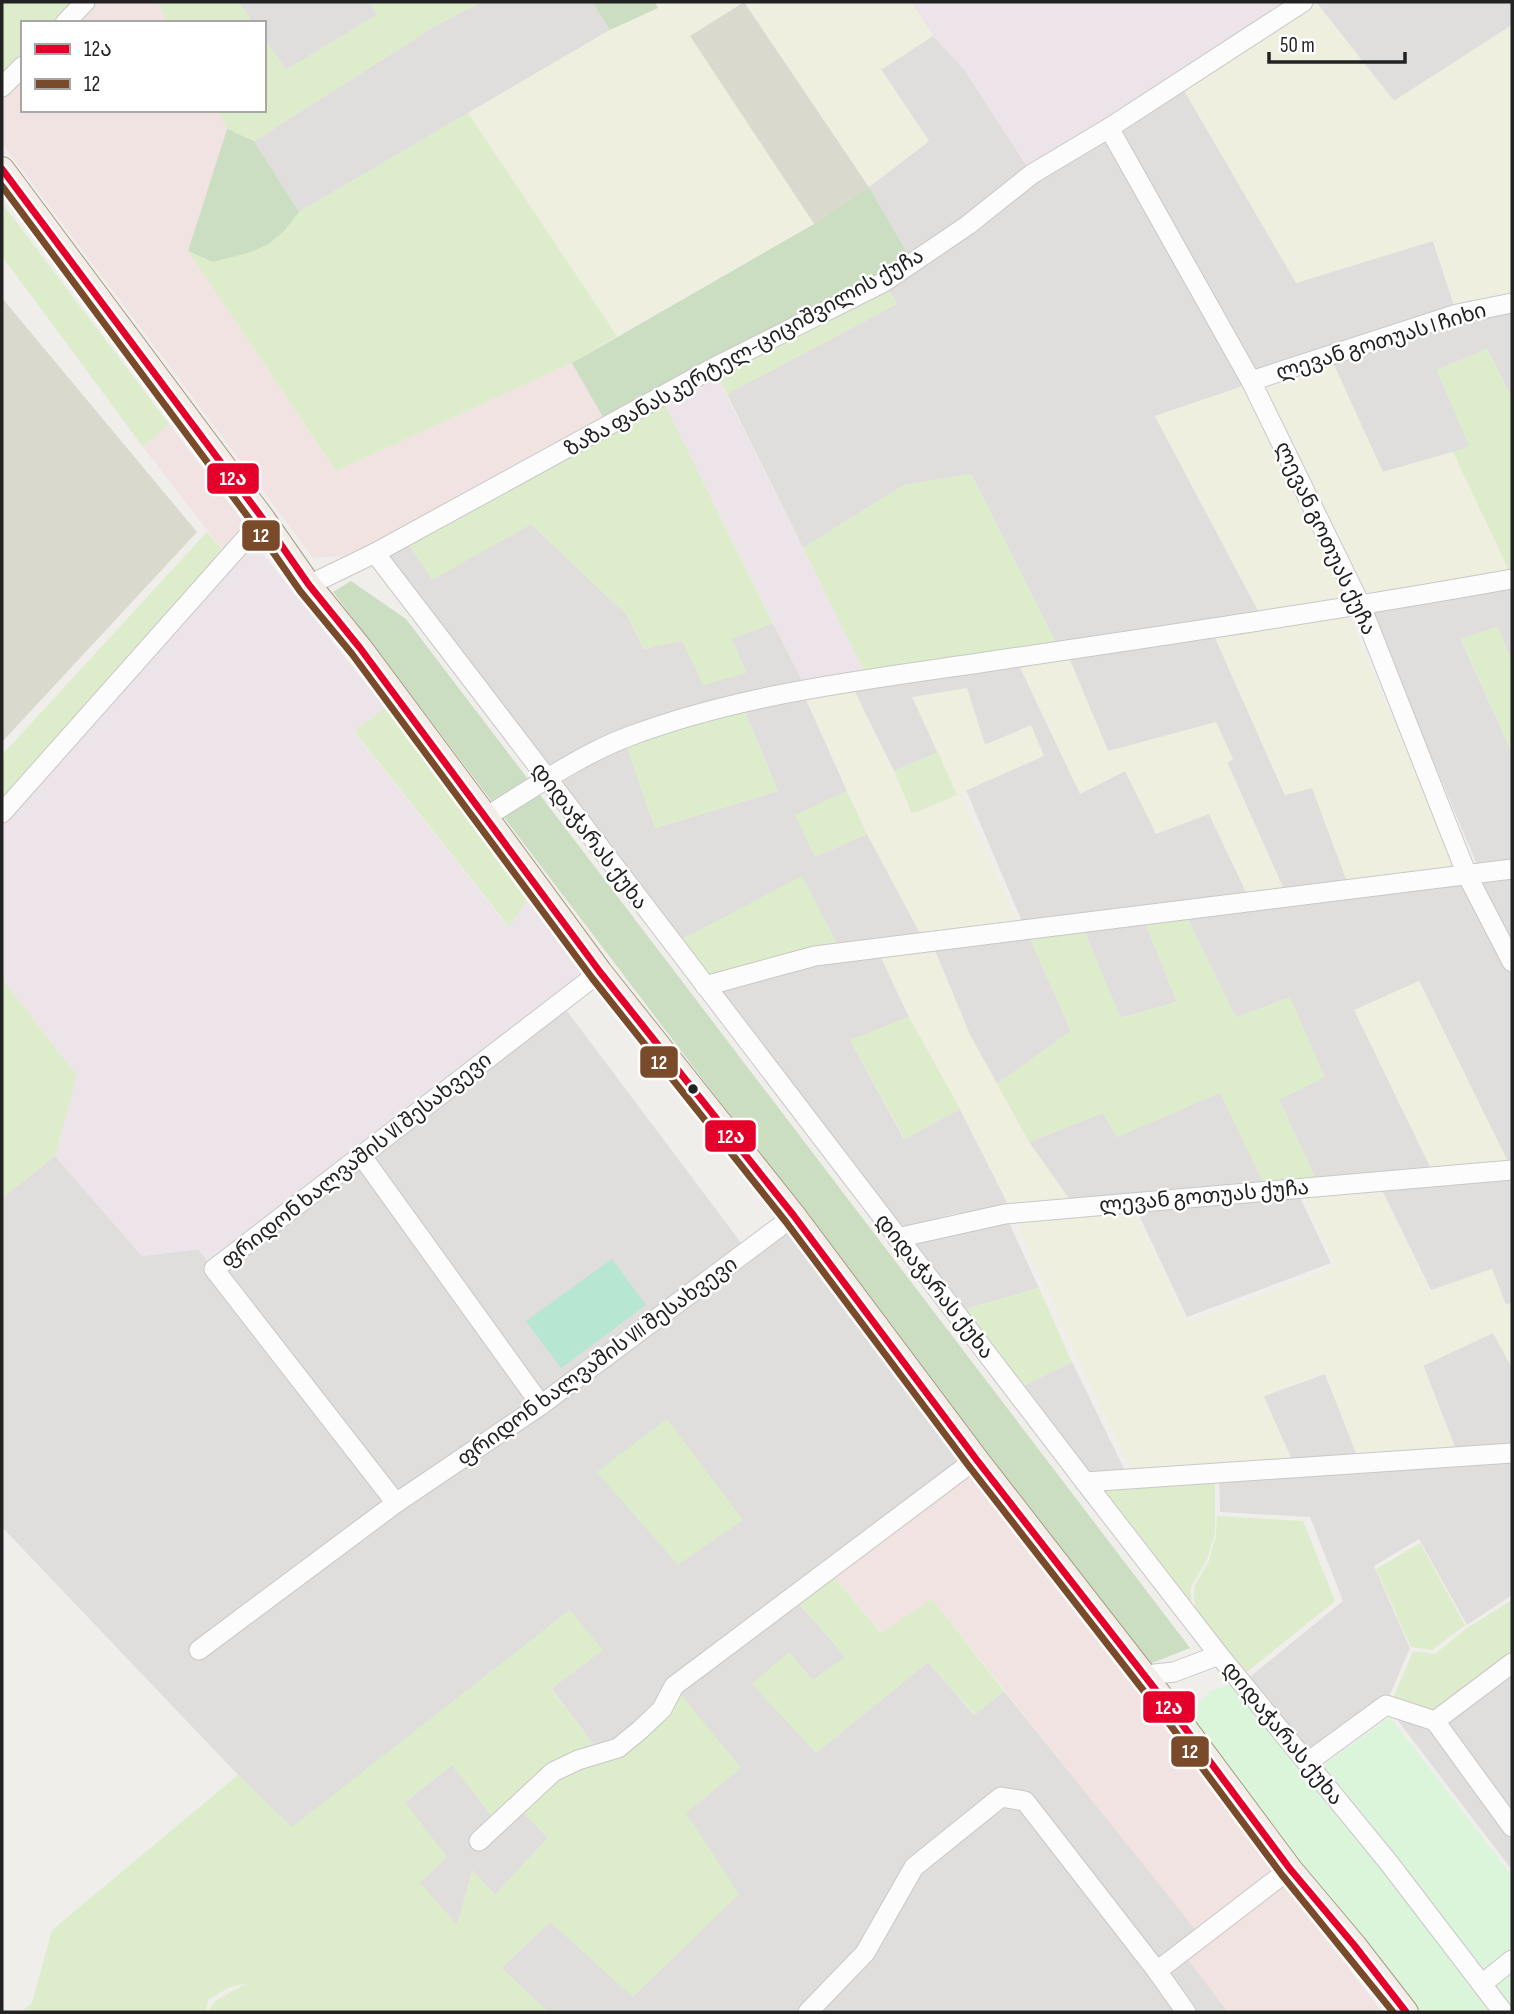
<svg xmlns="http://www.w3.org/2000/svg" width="1514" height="2014" viewBox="0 0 1514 2014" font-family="'Sofia Sans Condensed','Noto Sans Georgian',sans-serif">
<rect width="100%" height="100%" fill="#f0eeeb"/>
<!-- residential -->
<g fill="#dfdedc">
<path d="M 239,2 L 370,2 L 377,15 L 286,70 L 264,39 L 264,23 L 253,23 Z"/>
<path d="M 481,2 L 592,2 L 610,30 L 299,212 L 254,141 L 437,25 Z"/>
<path d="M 1316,2 L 1512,2 L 1512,25 L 1394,101 Z"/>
<path d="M 933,36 L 964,69 L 1032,174 L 1179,82 L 1433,241 L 1457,314 L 1512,303 L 1512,399 L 1487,349 L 1437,370 L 1470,447 L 1383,472 L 1155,416 L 1263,620 L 1060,651 L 971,474 L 904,485 L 803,548 L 727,394 L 897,304 L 884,282 L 913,263 L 869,187 L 929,141 L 881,69 Z"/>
<path d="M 531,524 L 627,615 L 644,649 L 682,640 L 746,673 L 732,639 L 773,623 L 807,690 L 732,705 L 548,776 L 379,553 L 404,537 L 432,579 Z"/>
<path d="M 1512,584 L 1512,663 L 1498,627 L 1461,640 L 1512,753 L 1512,862 L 1478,867 L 1370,611 Z"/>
<path d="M 1213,633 L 1285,795 L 1312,788 L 1348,884 L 1285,892 L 1227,762 L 1232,760 L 1108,751 L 1068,656 Z"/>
<path d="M 1018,663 L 1080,793 L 1125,771 L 1209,814 L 1248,896 L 1023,924 L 966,790 L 1043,756 L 1031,726 L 985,745 L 913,697 L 938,752 L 894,771 L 853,688 Z"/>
<path d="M 804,695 L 847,791 L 796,815 L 815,857 L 867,834 L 921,935 L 839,947 L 680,940 L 560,783 L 626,744 L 655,828 L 778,791 L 744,709 Z"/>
<path d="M 1512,869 L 1512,962 L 1467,875 Z"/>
<path d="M 1466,880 L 1512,974 L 1512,1164 L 1509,1164 L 1419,981 L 1432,1171 L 1317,1181 L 1279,1100 L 1290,997 L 1236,1018 L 1186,915 Z"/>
<path d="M 1144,920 L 1177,1002 L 1120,1018 L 1083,928 Z"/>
<path d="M 1028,934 L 1071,1031 L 997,1084 L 970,1035 L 933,946 Z"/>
<path d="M 879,953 L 909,1017 L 850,1040 L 904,1139 L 960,1109 L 1010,1208 L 953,1214 L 895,1231 L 720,989 L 842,957 Z"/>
<path d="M 561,1003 L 748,1252 L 788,1234 L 964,1462 L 793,1597 L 846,1657 L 813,1680 L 816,1753 L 928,1662 L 974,1715 L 1004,1691 L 1202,1937 L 1183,1952 L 1228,2012 L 548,2012 L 501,1968 L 550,1922 L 686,1813 L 662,1709 L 600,1753 L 551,1688 L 570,1610 L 292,1828 L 238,1775 L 2,1527 L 2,1198 L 55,1156 L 142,1256 L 198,1249 L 214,1269 Z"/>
<path d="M 1220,1092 L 1265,1186 L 1072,1203 L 1029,1142 L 1103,1113 L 1117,1137 Z"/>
<path d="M 1512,1173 L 1512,1302 L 1506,1305 L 1492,1269 L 1431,1290 L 1379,1184 Z"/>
<path d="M 1297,1191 L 1331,1263 L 1187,1317 L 1134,1205 Z"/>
<path d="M 1005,1214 L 1039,1288 L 955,1312 L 897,1238 Z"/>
<path d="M 1493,1332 L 1512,1366 L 1512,1448 L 1457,1452 L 1423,1365 Z"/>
<path d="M 1072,1362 L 1129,1479 L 1085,1482 L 1015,1390 Z"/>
<path d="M 1325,1374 L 1360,1463 L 1294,1468 L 1262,1397 Z"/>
<path d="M 1512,1456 L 1512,1595 L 1467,1625 L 1419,1539 L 1374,1566 L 1410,1648 L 1387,1702 L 1310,1757 L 1246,1680 L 1343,1601 L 1310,1517 L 1220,1512 L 1219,1476 Z"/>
<path d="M 1512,1663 L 1512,1870 L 1386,1705 Z"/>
<path d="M 452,1765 L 498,1824 L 517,1806 L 548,1838 L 495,1895 L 473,1871 L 457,1925 L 419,1883 L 404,1803 Z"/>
</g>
<!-- commercial -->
<g fill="#f1e3e1">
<path d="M 85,2 L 157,2 L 168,23 L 65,23 Z"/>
<path d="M 23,66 L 23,110 L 217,110 L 227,129 L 188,251 L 336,471 L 572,363 L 608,426 L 375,553 L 313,558 L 2,143 L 2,96 Z"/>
<path d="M 169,424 L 249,530 L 228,557 L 143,447 Z"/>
<path d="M 972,1473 L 1136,1686 L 1270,1867 L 1271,1884 L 1287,1888 L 1382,2012 L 1228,2012 L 1182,1952 L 1201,1937 L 932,1599 L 882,1633 L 828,1570 Z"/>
</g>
<!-- industrial -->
<g fill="#ede4e9">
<path d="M 911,2 L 1303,2 L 1032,174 L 964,69 L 933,36 Z"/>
<path d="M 713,368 L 868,679 L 807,690 L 661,397 Z"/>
<path d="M 259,549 L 385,708 L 354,732 L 508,927 L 528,899 L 588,982 L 214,1269 L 198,1249 L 142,1256 L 55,1156 L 77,1076 L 2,979 L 2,813 L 228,557 Z"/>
</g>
<!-- construction -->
<g fill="#d9d9cd">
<path d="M 744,2 L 869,187 L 814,224 L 689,36 Z"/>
<path d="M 2,298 L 197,532 L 2,742 Z"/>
</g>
<!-- farmland -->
<g fill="#efefdf">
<path d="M 667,2 L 744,2 L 690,36 L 814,224 L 617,336 L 468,113 L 610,30 Z"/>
<path d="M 745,2 L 911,2 L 933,36 L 881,70 L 929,141 L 869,187 Z"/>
<path d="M 1303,2 L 1316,2 L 1394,101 L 1512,25 L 1512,203 L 1509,204 L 1512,215 L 1512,303 L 1457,314 L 1433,241 L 1296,283 L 1179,82 Z"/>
<path d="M 1330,356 L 1383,472 L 1453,452 L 1512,577 L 1263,620 L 1155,416 Z"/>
<path d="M 1347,613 L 1457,868 L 1348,884 L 1312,788 L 1285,795 L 1213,633 Z"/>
<path d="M 1068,655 L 1108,751 L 1216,722 L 1233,759 L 1227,763 L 1285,892 L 1248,896 L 1209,814 L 1156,834 L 1125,771 L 1080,794 L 1018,663 Z"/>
<path d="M 853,688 L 913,814 L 957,795 L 912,697 L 967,688 L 985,745 L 1031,725 L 1044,756 L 960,793 L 1018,925 L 921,935 L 867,833 L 804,695 Z"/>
<path d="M 933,946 L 970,1035 L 1029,1142 L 1072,1203 L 1010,1208 L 960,1109 L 909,1017 L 879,953 Z"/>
<path d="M 1419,981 L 1509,1164 L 1432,1171 L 1354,1010 Z"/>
<path d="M 1379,1185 L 1430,1291 L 1492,1269 L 1505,1306 L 1512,1303 L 1512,1368 L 1493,1333 L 1423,1366 L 1456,1453 L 1359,1460 L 1325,1373 L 1263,1395 L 1294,1464 L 1134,1475 L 1079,1361 L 1014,1217 L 1132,1207 L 1187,1323 L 1336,1267 L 1301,1192 Z"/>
</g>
<!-- grass -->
<g fill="#ddeccb" fill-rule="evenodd">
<path d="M 2,2 L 85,2 L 65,23 L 23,23 L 23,66 L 2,83 Z"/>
<path d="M 157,2 L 239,2 L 253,23 L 168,23 Z"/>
<path d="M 370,2 L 481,2 L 437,25 L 254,141 L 227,129 L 217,110 L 264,110 L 264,39 L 286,70 L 377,15 Z"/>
<path d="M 468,113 L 617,336 L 572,363 L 336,471 L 188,251 L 213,262 L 248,253 L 269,244 L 285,230 L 299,212 Z"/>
<path d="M 2,203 L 169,424 L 143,447 L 2,256 Z"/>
<path d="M 884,282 L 897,304 L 727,394 L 713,368 Z"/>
<path d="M 1487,349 L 1512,399 L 1512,577 L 1453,452 L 1469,446 L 1437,370 Z"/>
<path d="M 661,397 L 773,623 L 732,639 L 746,673 L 703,685 L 682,641 L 644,649 L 627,615 L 531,524 L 432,580 L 404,537 Z"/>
<path d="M 971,474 L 1060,651 L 868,679 L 803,548 L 904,485 Z"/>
<path d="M 207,532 L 228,557 L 2,813 L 2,755 Z"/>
<path d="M 1498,626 L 1512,663 L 1512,753 L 1461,639 Z"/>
<path d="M 385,708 L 528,899 L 509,927 L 354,731 Z"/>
<path d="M 744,709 L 778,791 L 655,828 L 626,745 Z"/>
<path d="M 938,752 L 957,795 L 912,814 L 894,771 Z"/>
<path d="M 847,791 L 867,834 L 815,857 L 795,815 Z"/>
<path d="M 802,876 L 839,947 L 712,981 L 680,940 Z"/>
<path d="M 1186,915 L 1236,1018 L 1290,997 L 1325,1077 L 1279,1100 L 1317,1181 L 1265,1186 L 1220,1093 L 1117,1137 L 1103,1113 L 1029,1142 L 997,1084 L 1071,1031 L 1028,934 L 1083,928 L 1121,1018 L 1177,1002 L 1144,920 Z"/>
<path d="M 2,979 L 77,1076 L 55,1156 L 2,1198 Z"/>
<path d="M 909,1017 L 960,1109 L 905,1139 L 850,1040 Z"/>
<path d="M 1039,1288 L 1072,1362 L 1015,1390 L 955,1312 Z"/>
<path d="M 667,1419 L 743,1520 L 678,1565 L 597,1472 Z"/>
<path d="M 1215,1473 L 1215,1533 L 1207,1559 L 1191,1587 L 1192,1620 L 1085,1482 Z"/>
<path d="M 1217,1516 L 1303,1521 L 1335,1601 L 1242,1676 L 1195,1618 L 1194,1587 L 1209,1561 L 1216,1536 Z"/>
<path d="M 1420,1543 L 1465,1625 L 1432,1650 L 1411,1647 L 1376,1569 Z"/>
<path d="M 828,1570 L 881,1633 L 932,1599 L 1004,1691 L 975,1715 L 928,1662 L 816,1753 L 752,1684 L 789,1652 L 813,1680 L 845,1657 L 793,1596 Z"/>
<path d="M 1512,1600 L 1512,1661 L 1436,1717 L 1391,1703 L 1413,1651 L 1435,1654 L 1467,1628 Z"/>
<path d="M 570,1610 L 603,1650 L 551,1689 L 600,1753 L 618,1748 L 674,1686 L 741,1768 L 686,1813 L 739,1894 L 633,1997 L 550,1922 L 501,1968 L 548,2012 L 208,2012 L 215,2001 L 247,1983 L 228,1988 L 208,2000 L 206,2012 L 21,2012 L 32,2003 L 52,1930 L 238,1775 L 292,1827 ZM 452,1765 L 498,1824 L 517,1806 L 548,1838 L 495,1895 L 472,1870 L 457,1925 L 420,1883 L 447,1857 L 405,1802 Z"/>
</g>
<!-- forest -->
<g fill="#cbdec1">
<path d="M 592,2 L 655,2 L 658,8 L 610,30 Z"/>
<path d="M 227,129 L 254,141 L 299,212 L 285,230 L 269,244 L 248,253 L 213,262 L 188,251 Z"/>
<path d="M 869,187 L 913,263 L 608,426 L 572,363 L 814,224 Z"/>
<path d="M 351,581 L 406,619 L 1190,1648 L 1147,1665 L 333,592 Z"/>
</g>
<!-- park -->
<g fill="#daf5da">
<path d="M 1235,1683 L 1482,1993 L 1512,1968 L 1512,2012 L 1415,2012 L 1188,1717 L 1210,1691 Z"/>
<path d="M 1390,1717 L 1512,1876 L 1512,1950 L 1479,1977 L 1317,1770 Z"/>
</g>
<!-- pitch -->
<path fill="#b7e6d2" d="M 612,1259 L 646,1305 L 561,1368 L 526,1321 Z"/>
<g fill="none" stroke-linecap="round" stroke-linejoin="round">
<!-- minor casing -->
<g stroke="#c9c8c7" stroke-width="21">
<g id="minor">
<path d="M 65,23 L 85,2"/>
<path d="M 2,87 L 23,66"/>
<path d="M 1109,128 L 1251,381 L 1361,606 L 1467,875 L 1512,962"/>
<path d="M 1251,381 L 1457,314 L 1512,303"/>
<path d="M 375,553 L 1085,1482 L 1219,1655 L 1389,1863 L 1503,2012"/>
<path d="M 309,585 L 375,553 L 713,368 L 884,282 L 968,225 L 1032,174 L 1109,128 L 1303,2"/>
<path d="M 2,813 L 263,519"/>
<path d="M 486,817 C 531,789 581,754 630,736 C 750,691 881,678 1006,659 C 1175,634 1344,609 1512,579"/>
<path d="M 705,986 L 815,956 L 1512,869"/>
<path d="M 361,1155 L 541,1405"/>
<path d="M 897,1238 L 1005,1214 L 1512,1170"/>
<path d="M 1085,1482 L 1512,1453"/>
<path d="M 396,1503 L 214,1269 L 600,972"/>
<path d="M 199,1650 L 396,1503 L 541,1405 L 794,1216"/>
<path d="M 1145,1675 L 1174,1672 L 1219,1655"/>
<path d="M 1435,1721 L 1512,1827"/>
<path d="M 1435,1721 L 1512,1663"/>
<path d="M 1308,1762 L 1386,1705 L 1435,1721"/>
<path d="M 479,1841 L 553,1772 L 578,1760 L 618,1748 L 640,1730 L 662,1709 L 674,1686 L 976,1459"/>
<path d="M 1157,1971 L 1290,1869"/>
<path d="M 1482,1984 L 1512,1960"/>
<path d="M 808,2012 L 865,1953 L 914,1867 L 1001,1797 L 1025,1801 L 1157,1971 L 1186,2012"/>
</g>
</g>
<!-- major casing -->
<g stroke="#a79c86" stroke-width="26">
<path id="major" d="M 2,169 L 263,519 L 309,585 L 360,648 L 486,817 L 600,972 L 794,1216 L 976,1459 L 1176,1716 L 1290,1869 L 1354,1945 L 1406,2012"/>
</g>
<!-- minor -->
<use href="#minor" stroke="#fdfcfc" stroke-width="19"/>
<!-- major -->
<use href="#major" stroke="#f3ede7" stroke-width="24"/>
<!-- bus-1 casing -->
<g stroke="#fff" stroke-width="12">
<path id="bus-1" d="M 2,169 L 263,519 L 309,585 L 360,648 L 600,972 L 794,1216 L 976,1459 L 1176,1716 L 1290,1869 L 1354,1945 L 1406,2012"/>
</g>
<!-- bus-2 casing -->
<g stroke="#fff" stroke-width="12">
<path id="bus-2" d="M 2,186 L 254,525 L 300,591 L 352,654 L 592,978 L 786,1222 L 968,1465 L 1168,1722 L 1282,1875 L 1393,2012"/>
</g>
<!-- bus-1 -->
<use href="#bus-1" stroke="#e4002b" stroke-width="7"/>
<!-- bus-2 -->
<use href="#bus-2" stroke="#7a4b2a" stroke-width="7"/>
</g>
<!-- markers -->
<circle fill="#222" stroke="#fff" stroke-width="2.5" cx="693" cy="1089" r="6"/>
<g text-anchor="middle" stroke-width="5" stroke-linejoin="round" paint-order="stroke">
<!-- street labels -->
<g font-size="21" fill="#222" stroke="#fff">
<text transform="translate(1381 341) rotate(-17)" y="7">ლევან გოთუას I ჩიხი</text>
<text transform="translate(744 352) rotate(-29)" y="7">ზაზა ფანასკერტელ-ციციშვილის ქუჩა</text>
<text transform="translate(1326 538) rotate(65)" y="7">ლევან გოთუას ქუჩა</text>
<text transform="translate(590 836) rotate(53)" y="7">დიდაჭარას ქუხა</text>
<text transform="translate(356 1160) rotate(-38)" y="7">ფრიდონ ხალვაშის VI შესახვევი</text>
<text transform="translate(1204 1196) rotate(-5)" y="7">ლევან გოთუას ქუჩა</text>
<text transform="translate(935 1286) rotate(52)" y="7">დიდაჭარას ქუხა</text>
<text transform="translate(597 1361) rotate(-36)" y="7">ფრიდონ ხალვაშის VII შესახვევი</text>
<text transform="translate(1283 1733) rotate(51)" y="7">დიდაჭარას ქუხა</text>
</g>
</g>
<g stroke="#fff" stroke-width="2.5">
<rect x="206" y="462" width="54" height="33" rx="7" fill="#e4002b"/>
<rect x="241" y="519" width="40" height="33" rx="7" fill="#7a4b2a"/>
<rect x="639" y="1045" width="40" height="34" rx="7" fill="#7a4b2a"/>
<rect x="704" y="1119" width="53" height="34" rx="7" fill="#e4002b"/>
<rect x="1142" y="1690" width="54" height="34" rx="7" fill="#e4002b"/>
<rect x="1170" y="1735" width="40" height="33" rx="7" fill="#7a4b2a"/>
</g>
<g font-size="19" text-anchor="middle" font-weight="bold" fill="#fff">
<text x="233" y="485">12ა</text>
<text x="261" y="542">12</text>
<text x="659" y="1069">12</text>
<text x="731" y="1143">12ა</text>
<text x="1169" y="1714">12ა</text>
<text x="1190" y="1758">12</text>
</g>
<!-- border -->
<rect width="1514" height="2014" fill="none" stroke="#222222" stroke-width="7"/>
<!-- legend -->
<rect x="21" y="21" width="245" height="91" fill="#ffffff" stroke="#a7a7a7" stroke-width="2"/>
<rect x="35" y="44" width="35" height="10" fill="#e4002b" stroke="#a7a7a7" stroke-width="2"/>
<text x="84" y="56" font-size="21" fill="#222222">12ა</text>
<rect x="35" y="79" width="35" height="10" fill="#7a4b2a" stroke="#a7a7a7" stroke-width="2"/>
<text x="84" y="91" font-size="21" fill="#222222">12</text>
<!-- scale -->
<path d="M1269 52v10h136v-10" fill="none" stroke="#222222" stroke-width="3.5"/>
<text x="1280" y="52" font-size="21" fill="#222222" stroke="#ffffff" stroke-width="5" paint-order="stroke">50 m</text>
</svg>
